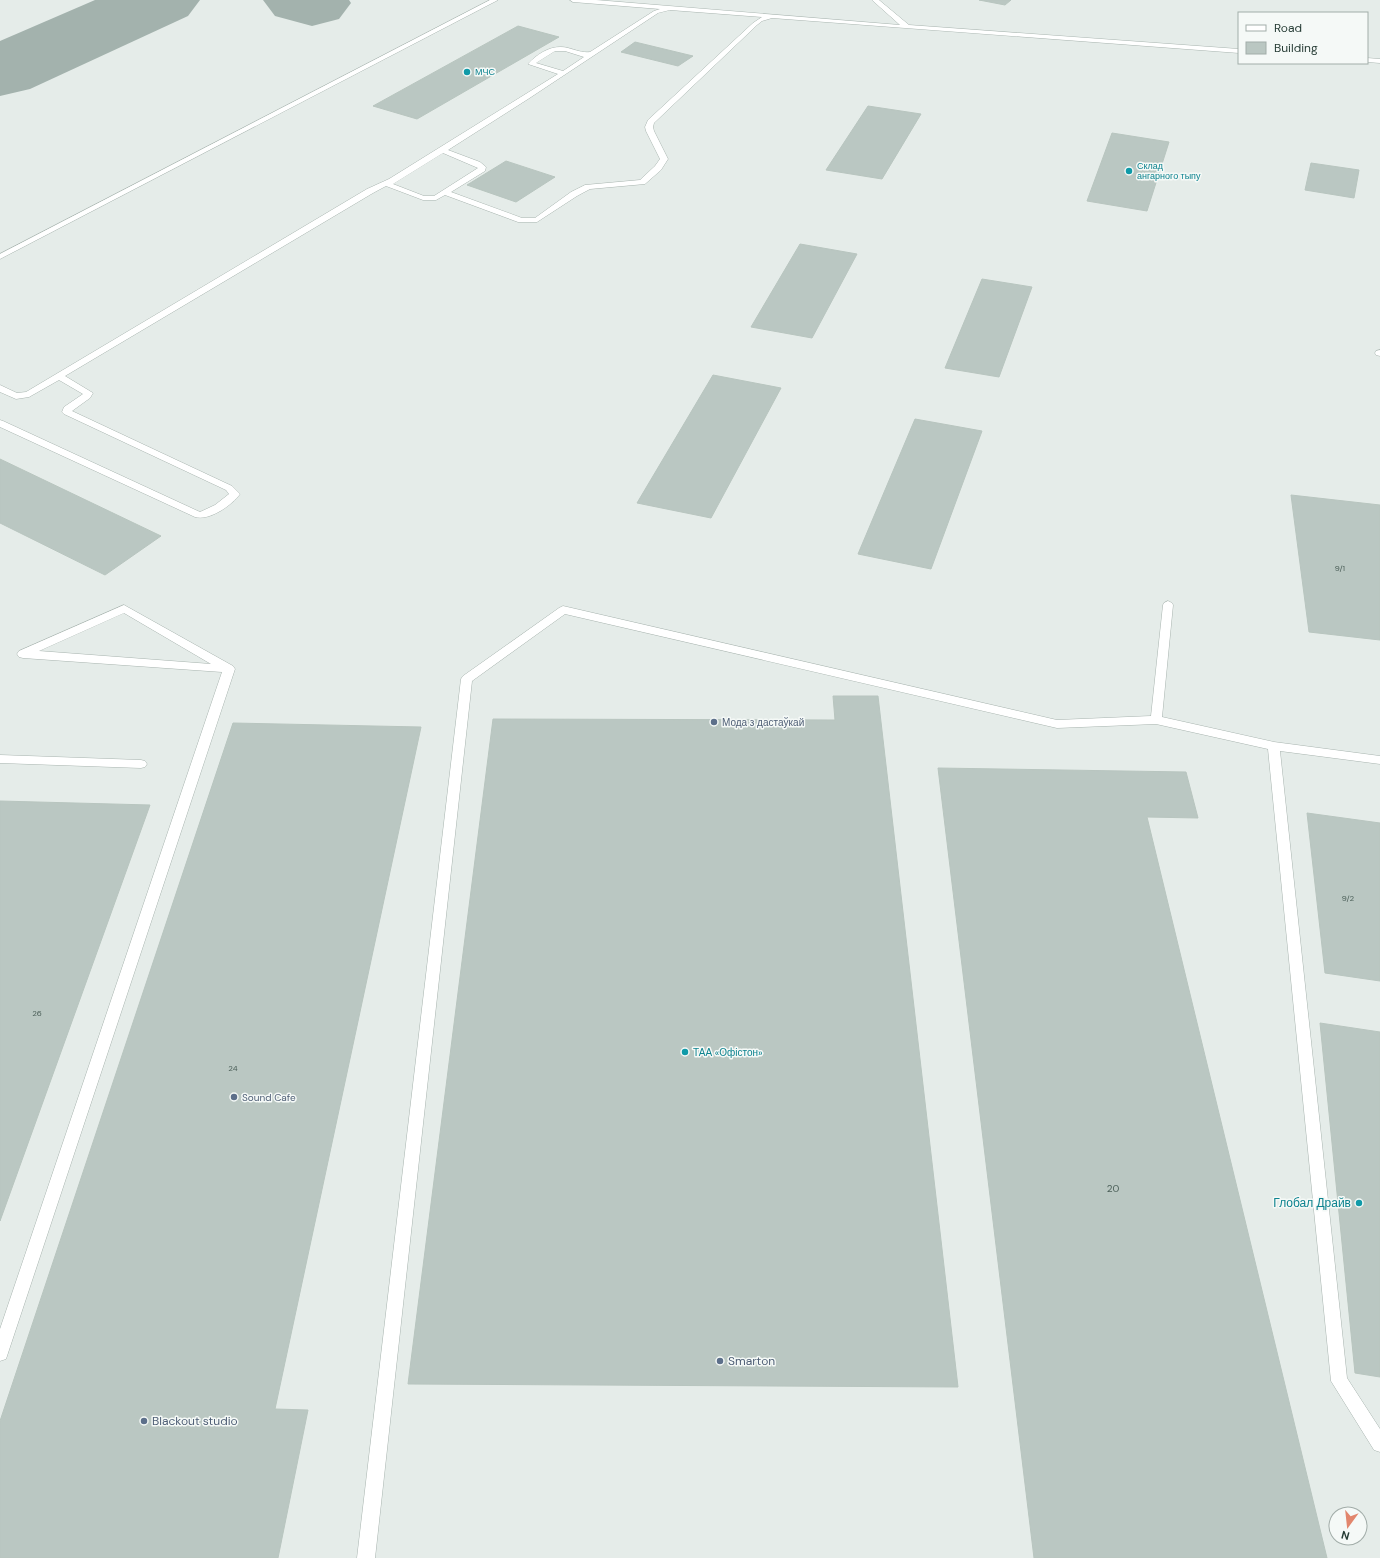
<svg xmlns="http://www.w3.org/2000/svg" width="1380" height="1558" viewBox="0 0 1380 1558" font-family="'DM Sans',sans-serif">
<rect width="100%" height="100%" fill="#e5ece9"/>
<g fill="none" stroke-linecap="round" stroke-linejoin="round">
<!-- taxiway -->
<g fill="#a3b2ad" fill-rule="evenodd">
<path d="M 95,0 L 200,0 L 188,16 L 30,89 L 0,96 L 0,41 Z"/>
<path d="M 263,0 L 349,0 L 351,3 L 339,19 L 312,26 L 275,16 Z"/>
</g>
</g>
<!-- building -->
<g fill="#bac7c2" stroke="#b8c5bf">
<path d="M 979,0 L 1011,0 L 1005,5 Z"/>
<path d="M 518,26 L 559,37 L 417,119 L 373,106 Z"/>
<path d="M 635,42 L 693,56 L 678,66 L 621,52 Z"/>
<path d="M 868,106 L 921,114 L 882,179 L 826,170 Z"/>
<path d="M 1112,133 L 1169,142 L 1147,211 L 1087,201 Z"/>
<path d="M 506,161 L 555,177 L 516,202 L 467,185 Z"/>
<path d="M 1311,163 L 1359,170 L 1354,198 L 1305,190 Z"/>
<path d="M 800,244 L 857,254 L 812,338 L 751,327 Z"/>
<path d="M 982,279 L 1032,287 L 999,377 L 945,368 Z"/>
<path d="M 713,375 L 781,388 L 711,518 L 637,503 Z"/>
<path d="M 915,419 L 982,431 L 931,569 L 858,554 Z"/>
<path d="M 0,459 L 161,536 L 105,575 L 0,523 Z"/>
<path d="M 1291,495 L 1380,505 L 1380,640 L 1309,632 Z"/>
<path d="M 833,696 L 878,696 L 958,1387 L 408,1384 L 493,719 L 835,720 Z"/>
<path d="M 233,723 L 421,727 L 275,1409 L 308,1410 L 278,1558 L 0,1558 L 0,1421 Z"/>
<path d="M 938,768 L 1186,772 L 1198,818 L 1147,817 L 1327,1558 L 1034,1558 Z"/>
<path d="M 0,801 L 150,805 L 0,1221 Z"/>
<path d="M 1307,813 L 1380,823 L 1380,981 L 1325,973 Z"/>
<path d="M 1320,1023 L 1380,1032 L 1380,1377 L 1355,1373 Z"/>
</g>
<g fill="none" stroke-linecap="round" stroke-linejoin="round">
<!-- minor casing -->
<g stroke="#a8b4af" stroke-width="1">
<g id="minor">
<path d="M 490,0 L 498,0 L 0,259 L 0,254 Z"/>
<path d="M 570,0 L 596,0 L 900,25 L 872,0 L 879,0 L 909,25 L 1239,49 L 1239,53 L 772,18 L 762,21 L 757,25 L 654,123 L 653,127 L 654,131 L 668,159 L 661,170 L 645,184 L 590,189 L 577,196 L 537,222 L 518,222 L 445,195 L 436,200 L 423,200 L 386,186 L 373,193 L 65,376 L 93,393 L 90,398 L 72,411 L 232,486 L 240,494 C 232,505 210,521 195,517 L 0,427 L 0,420 L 3,421 L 200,512 L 215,505 L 229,494 L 226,490 L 64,414 L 62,412 L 64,407 L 83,394 L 59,380 L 29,397 L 16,399 L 0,392 L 0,385 L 17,393 L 26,392 L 367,189 L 389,179 L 558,74 L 528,64 C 538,53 553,44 568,48 C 576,50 582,53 590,52 L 654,11 L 660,9 L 573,2 ZM 670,10 L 762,17 L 753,23 L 648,120 L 645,127 L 646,131 L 660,159 L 655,166 L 640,180 L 585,185 L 571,192 L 535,218 L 522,218 L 451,192 L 485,171 L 486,167 L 480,162 L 448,150 L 528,99 L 658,13 ZM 555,51 L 565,51 L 584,57 L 563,71 L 536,63 ZM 443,153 L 478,168 L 434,196 L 424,196 L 393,184 Z"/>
<path d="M 1367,58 L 1380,59 L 1380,63 L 1367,62 Z"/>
<path d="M 1380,350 L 1380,356 L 1376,355 L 1375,353 L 1376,351 Z"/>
<path d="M 1168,601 L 1172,603 L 1173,605 L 1162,717 L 1274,742 L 1380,756 L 1380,764 L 1280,751 L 1347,1378 L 1380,1429 L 1380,1452 L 1374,1450 L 1331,1381 L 1268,749 L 1156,724 L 1057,728 L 565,614 L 472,681 L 375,1558 L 357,1558 L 461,679 L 463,676 L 559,608 L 563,606 L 1057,720 L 1151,716 L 1163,605 L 1164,603 Z"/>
<path d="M 124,605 L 233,666 L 235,669 L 8,1353 L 6,1359 L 0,1361 L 0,1329 L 222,672 L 23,658 L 19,657 L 17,654 L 19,651 ZM 124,613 L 211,664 L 39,651 Z"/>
<path d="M 0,755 L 141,760 L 145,761 L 147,764 L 145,767 L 141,768 L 0,763 Z"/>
</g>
</g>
<!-- minor -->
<use href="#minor" fill="#fff" fill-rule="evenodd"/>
</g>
<!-- markers -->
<g fill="#0f9aa8" stroke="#f5f9f7" stroke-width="1.5">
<circle cx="467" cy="72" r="4"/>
<circle cx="1129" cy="171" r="4"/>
<circle cx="685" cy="1052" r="4"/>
<circle cx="1359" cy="1203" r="4"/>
</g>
<g fill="#5c6f8a" stroke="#f5f9f7" stroke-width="1.5">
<circle cx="714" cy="722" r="4"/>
<circle cx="234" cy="1097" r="4"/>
<circle cx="720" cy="1361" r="4"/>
<circle cx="144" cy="1421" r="4"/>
</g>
<g text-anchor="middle" stroke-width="3" stroke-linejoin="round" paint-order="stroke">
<!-- number labels -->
<g font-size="8" fill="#4b5f58">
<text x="1340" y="571">9/1</text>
<text x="1348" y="901">9/2</text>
<text x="37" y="1016">26</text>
<text x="233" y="1071">24</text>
</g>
<!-- far-culture labels -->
<g font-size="9" fill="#0d838f" stroke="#f5f9f7" text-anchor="start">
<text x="475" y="75">МЧС</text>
<text x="1137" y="169">Склад<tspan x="1137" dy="10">ангарного тыпу</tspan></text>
</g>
<!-- service labels -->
<g font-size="10" fill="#4e5e75" stroke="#f5f9f7" text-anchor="start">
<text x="722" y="726">Мода з дастаўкай</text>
<text x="242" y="1101">Sound Cafe</text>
</g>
<!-- culture labels -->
<g font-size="10" fill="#0d838f" stroke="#f5f9f7" text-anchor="start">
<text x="693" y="1056">ТАА «Офістон»</text>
</g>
<!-- near-number labels -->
<g font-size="10" fill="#4b5f58">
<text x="1113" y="1192">20</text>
</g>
<!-- near-culture labels -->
<g font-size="12" fill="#0d838f" stroke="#f5f9f7" text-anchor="end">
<text x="1351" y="1207">Глобал Драйв</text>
</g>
<!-- near-service labels -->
<g font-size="12" fill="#4e5e75" stroke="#f5f9f7" text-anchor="start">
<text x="728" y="1365">Smarton</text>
<text x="152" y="1425">Blackout studio</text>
</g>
</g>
<!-- legend -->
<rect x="1238" y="12" width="130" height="52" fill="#f5f9f7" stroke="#a2ada9"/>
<rect x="1246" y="25" width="20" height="6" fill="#ffffff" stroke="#a2ada9"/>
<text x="1274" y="32" font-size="12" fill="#263c35">Road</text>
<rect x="1246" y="42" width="20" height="12" fill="#bac7c2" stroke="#a2ada9"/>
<text x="1274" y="52" font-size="12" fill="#263c35">Building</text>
<!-- north arrow -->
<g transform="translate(1348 1526) rotate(195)"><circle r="19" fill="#f5f9f7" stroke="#a2ada9"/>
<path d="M0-3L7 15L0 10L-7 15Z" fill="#e2866d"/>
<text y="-6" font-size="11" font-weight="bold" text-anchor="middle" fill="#263c35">N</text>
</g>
</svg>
